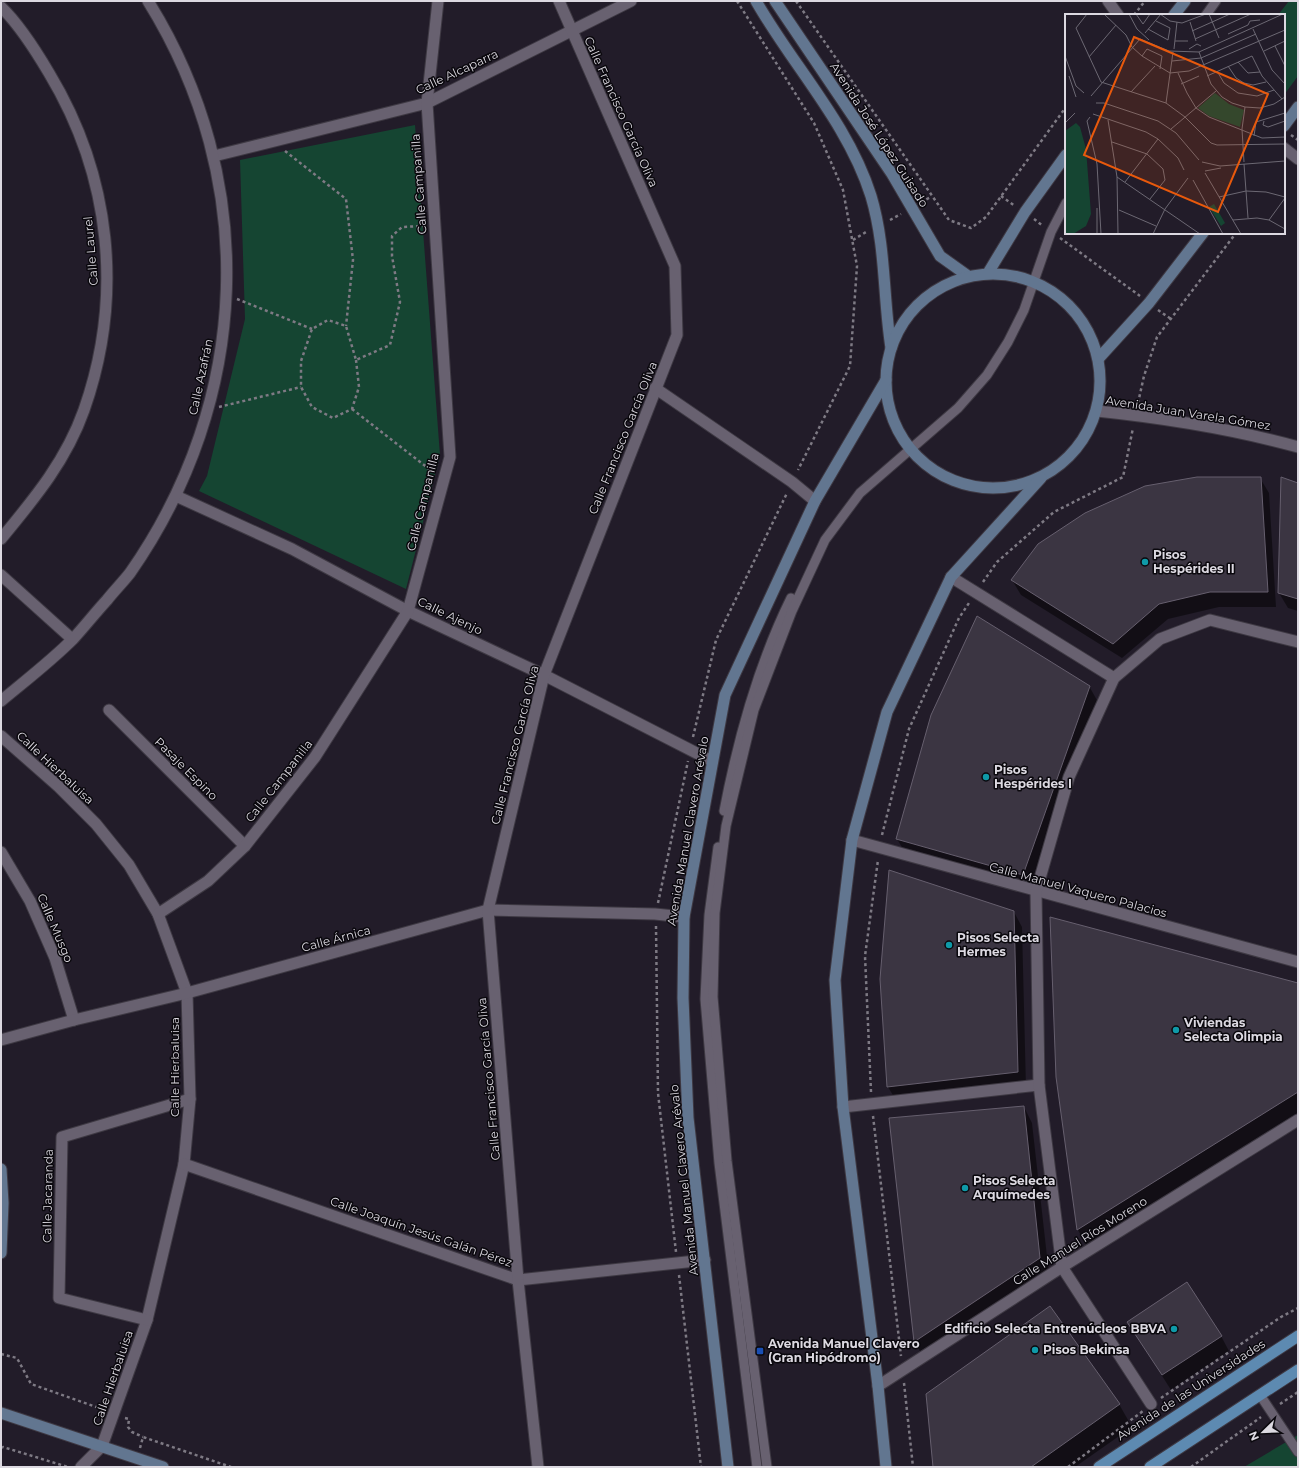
<svg xmlns="http://www.w3.org/2000/svg" width="1299" height="1468" viewBox="0 0 1299 1468" font-family="Montserrat,sans-serif">
<rect width="100%" height="100%" fill="#221c29"/>
<!-- green -->
<g fill="#154532">
<path d="M 1289,1 L 1298,1 L 1298,76 L 1284,95 L 1284,15 L 1278,15 Z"/>
<path d="M 415,125 L 440,455 L 406,589 L 199,491 L 207,476 L 245,319 L 240,160 Z"/>
<path d="M 1298,1435 L 1298,1467 L 1244,1467 Z"/>
</g>
<!-- shadow -->
<g fill="#0007">
<path d="M 1260,478 L 1269,493 L 1276,607 L 1219,607 L 1168,619 L 1122,658 L 1021,595 L 1012,580 Z"/>
<path d="M 1298,484 L 1298,611 L 1288,608 L 1279,593 Z"/>
<path d="M 1089,686 L 1098,702 L 1032,890 L 906,854 L 897,839 Z"/>
<path d="M 1014,912 L 1022,927 L 1026,1087 L 897,1102 L 888,1087 Z"/>
<path d="M 1298,984 L 1298,1113 L 1086,1245 L 1078,1230 L 1057,1077 Z"/>
<path d="M 1024,1107 L 1032,1123 L 1049,1274 L 923,1357 L 915,1342 L 890,1118 Z"/>
<path d="M 1128,1322 L 1221,1336 L 1229,1351 L 1171,1390 Z"/>
<path d="M 1119,1404 L 1132,1427 L 1075,1467 L 934,1467 Z"/>
</g>
<!-- building -->
<g fill="#3b3542" stroke="#665f6e">
<path d="M 1197,477 L 1261,477 L 1268,592 L 1210,592 L 1159,604 L 1113,644 L 1011,580 L 1038,544 L 1085,513 L 1145,486 Z"/>
<path d="M 1281,477 L 1298,483 L 1298,599 L 1278,593 Z"/>
<path d="M 977,616 L 1090,686 L 1023,875 L 896,839 L 931,715 Z"/>
<path d="M 889,870 L 1014,911 L 1018,1072 L 887,1087 L 880,979 Z"/>
<path d="M 1050,917 L 1298,983 L 1298,1092 L 1077,1230 L 1056,1077 Z"/>
<path d="M 1024,1106 L 1040,1258 L 914,1342 L 889,1118 Z"/>
<path d="M 1187,1282 L 1222,1336 L 1162,1375 L 1127,1322 Z"/>
<path d="M 1050,1306 L 1120,1404 L 1031,1467 L 933,1467 L 926,1394 Z"/>
</g>
<g fill="none" stroke-linecap="round" stroke-linejoin="round">
<!-- service casing -->
<g stroke="#3e3943" stroke-width="11">
<g id="service">
<path d="M 1206,15 L 1216,1"/>
<path d="M 724,811 C 738,738 758,665 791,598"/>
<path d="M 718,847 L 709,915 L 705,999 L 719,1163 L 757,1467"/>
<path d="M 1260,1395 L 1298,1452"/>
<path d="M 767,1467 L 727,1161 L 713,997 L 715,913 L 726,826 L 754,710 L 792,611 L 825,540 L 860,493 L 958,408 L 987,375 L 1008,342 L 1024,310 L 1051,232 L 1066,203"/>
</g>
</g>
<!-- pedestrian casing -->
<g stroke="#3e3943" stroke-width="13">
<g id="pedestrian">
<path d="M 1284,148 L 1298,159"/>
<path d="M 655,388 L 792,482 L 815,501"/>
<path d="M 951,577 L 1114,678"/>
<path d="M 488,910 L 655,914 L 684,917"/>
<path d="M 843,1107 L 1039,1085"/>
<path d="M 1062,1267 L 1151,1404"/>
<path d="M 518,1280 L 705,1260"/>
</g>
</g>
<!-- minor casing -->
<g stroke="#3e3943" stroke-width="13">
<g id="minor">
<path d="M 1108,1 L 1118,15"/>
<path d="M 1,7 C 20,25 36,51 49,73 C 111,176 124,296 84,410 C 66,461 34,499 1,539"/>
<path d="M 214,156 L 427,103 L 631,1"/>
<path d="M 1097,411 C 1164,418 1233,429 1298,447"/>
<path d="M 176,496 L 292,549 L 408,611 L 544,675 L 712,761"/>
<path d="M 1,575 L 72,639"/>
<path d="M 1,701 C 25,681 51,661 73,639 C 85,626 95,613 107,600 C 114,591 123,582 130,573 C 251,400 260,181 148,1"/>
<path d="M 109,710 L 245,846"/>
<path d="M 1,736 L 58,786 L 96,824 L 129,865 L 158,914 L 187,993 L 190,1099 L 184,1164 L 147,1320 L 102,1446 L 81,1467"/>
<path d="M 852,840 L 1298,962"/>
<path d="M 1,852 L 30,901 L 55,958 L 74,1020"/>
<path d="M 158,914 L 208,881 L 245,846 L 315,757 L 408,611 L 450,457 L 427,103 L 438,1"/>
<path d="M 1,1040 L 74,1020 L 187,993 L 488,910"/>
<path d="M 184,1164 L 518,1280"/>
<path d="M 1062,1267 L 1039,1085 L 1036,892 L 1069,777 L 1114,678 L 1160,639 L 1210,620 L 1298,642"/>
<path d="M 147,1320 L 59,1298 L 62,1137 L 190,1099"/>
<path d="M 878,1386 L 1062,1267 L 1298,1120"/>
<path d="M 538,1467 L 518,1280 L 488,910 L 544,675 L 677,335 L 675,266 L 559,1"/>
</g>
</g>
<!-- secondary casing -->
<g stroke="#3e3943" stroke-width="13">
<g id="secondary">
<path d="M 756,1 C 793,66 848,123 871,196 C 886,246 883,297 891,348"/>
<path d="M 775,1 L 892,174 L 940,256 L 968,276"/>
<path d="M 1174,15 L 1185,1"/>
<path d="M 1284,126 L 1298,107"/>
<path d="M 988,273 L 1025,212 L 1066,155"/>
<circle cx="993" cy="381" r="107"/>
<path d="M 1099,358 L 1149,303 L 1203,233"/>
<path d="M 1,1169 L 3,1203 L 1,1253"/>
<path d="M 1,1413 L 163,1467"/>
<path d="M 728,1467 L 688,1118 L 683,998 L 684,917 L 725,695 L 815,501 L 886,380"/>
<path d="M 886,1467 L 878,1386 L 843,1107 L 835,980 L 852,840 L 887,712 L 951,577 L 1041,478"/>
</g>
</g>
<!-- primary casing -->
<g stroke="#3e3943" stroke-width="13">
<g id="primary">
<path d="M 1099,1467 L 1298,1336"/>
<path d="M 1150,1467 L 1298,1370"/>
</g>
</g>
<!-- path -->
<g stroke="#7e7a84" stroke-width="2.5" stroke-dasharray="3 3" stroke-linecap="butt">
<path d="M 737,1 L 814,123 L 843,190 L 857,266 L 850,366 L 798,470"/>
<path d="M 796,1 L 949,220 L 971,228 L 986,217 L 1066,107"/>
<path d="M 1134,15 L 1145,1"/>
<path d="M 1291,135 L 1298,140"/>
<path d="M 285,151 L 346,199 L 353,260 L 346,326"/>
<path d="M 1001,196 L 1015,206"/>
<path d="M 921,202 L 931,197"/>
<path d="M 1034,219 L 1043,226"/>
<path d="M 890,220 L 901,214"/>
<path d="M 1060,238 L 1140,296"/>
<path d="M 853,240 L 866,232"/>
<path d="M 237,299 L 312,329"/>
<path d="M 1158,310 L 1171,319"/>
<path d="M 356,360 L 359,387 L 352,409 L 333,418 L 312,407 L 301,387 L 301,361 L 312,329 L 328,320 L 346,326 L 356,360 L 390,345 L 400,302 L 392,256 L 392,236 L 402,227 L 423,226"/>
<path d="M 1138,403 L 1144,376 L 1157,337 L 1236,233"/>
<path d="M 219,407 L 301,387"/>
<path d="M 352,409 L 433,472"/>
<path d="M 983,582 L 997,562 L 1054,512 L 1123,477 L 1133,428"/>
<path d="M 693,737 L 716,640 L 787,493"/>
<path d="M 882,835 L 909,729 L 959,618 L 969,603"/>
<path d="M 658,903 L 688,761"/>
<path d="M 656,926 L 658,1093 L 676,1252"/>
<path d="M 871,1092 L 865,956 L 878,860"/>
<path d="M 873,1116 L 901,1356"/>
<path d="M 679,1275 L 701,1467"/>
<path d="M 1,1354 L 17,1358 L 31,1384 L 102,1409"/>
<path d="M 904,1383 L 913,1467"/>
<path d="M 1161,1398 L 1281,1317 L 1298,1308"/>
<path d="M 1280,1404 L 1298,1392"/>
<path d="M 125,1418 L 129,1419 L 128,1427 L 132,1432 L 143,1437"/>
<path d="M 1,1448 L 3,1447 L 68,1467"/>
<path d="M 140,1448 L 143,1437 L 231,1467"/>
<path d="M 1068,1467 L 1143,1411"/>
<path d="M 1191,1467 L 1261,1417"/>
</g>
<!-- service -->
<use href="#service" stroke="#686170" stroke-width="9"/>
<!-- pedestrian -->
<use href="#pedestrian" stroke="#686170" stroke-width="11"/>
<!-- minor -->
<use href="#minor" stroke="#686170" stroke-width="11"/>
<!-- secondary -->
<use href="#secondary" stroke="#627690" stroke-width="11"/>
<!-- primary -->
<use href="#primary" stroke="#5d8ab1" stroke-width="11"/>
</g>
<!-- markers -->
<g fill="#0f9aa8" stroke="#0a080d" stroke-width="1.5">
<circle cx="1145" cy="562" r="4"/>
<circle cx="986" cy="777" r="4"/>
<circle cx="949" cy="945" r="4"/>
<circle cx="1176" cy="1030" r="4"/>
<circle cx="965" cy="1188" r="4"/>
<circle cx="1174" cy="1329" r="4"/>
<circle cx="1035" cy="1350" r="4"/>
</g>
<rect fill="#1a4fb4" stroke="#0a080d" stroke-width="1.5" x="756" y="1347" width="8" height="8" rx="2"/>
<g text-anchor="middle" stroke-width="3" stroke-linejoin="round" paint-order="stroke">
<!-- street labels -->
<g font-size="12" fill="#dcd9e1" stroke="#0a080d">
<text transform="translate(457 72) rotate(-25)" y="4">Calle Alcaparra</text>
<text transform="translate(621 112) rotate(66)" y="4">Calle Francisco García Oliva</text>
<text transform="translate(879 135) rotate(57)" y="4">Avenida José López Guisado</text>
<text transform="translate(419 184) rotate(-94)" y="4">Calle Campanilla</text>
<text transform="translate(91 251) rotate(-95)" y="4">Calle Laurel</text>
<text transform="translate(201 377) rotate(-78)" y="4">Calle Azafrán</text>
<text transform="translate(1188 413) rotate(9)" y="4">Avenida Juan Varela Gómez</text>
<text transform="translate(623 438) rotate(-68)" y="4">Calle Francisco García Oliva</text>
<text transform="translate(423 502) rotate(-76)" y="4">Calle Campanilla</text>
<text transform="translate(450 616) rotate(26)" y="4">Calle Ajenjo</text>
<text transform="translate(515 745) rotate(-76)" y="4">Calle Francisco García Oliva</text>
<text transform="translate(55 768) rotate(43)" y="4">Calle Hierbaluisa</text>
<text transform="translate(186 769) rotate(45)" y="4">Pasaje Espino</text>
<text transform="translate(279 781) rotate(-52)" y="4">Calle Campanilla</text>
<text transform="translate(688 831) rotate(-80)" y="4">Avenida Manuel Clavero Arévalo</text>
<text transform="translate(1078 890) rotate(15)" y="4">Calle Manuel Vaquero Palacios</text>
<text transform="translate(55 928) rotate(67)" y="4">Calle Musgo</text>
<text transform="translate(336 939) rotate(-15)" y="4">Calle Árnica</text>
<text transform="translate(175 1067) rotate(-90)" y="4">Calle Hierbaluisa</text>
<text transform="translate(489 1079) rotate(-95)" y="4">Calle Francisco García Oliva</text>
<text transform="translate(684 1180) rotate(-96)" y="4">Avenida Manuel Clavero Arévalo</text>
<text transform="translate(48 1196) rotate(-89)" y="4">Calle Jacaranda</text>
<text transform="translate(421 1232) rotate(19)" y="4">Calle Joaquín Jesús Galán Pérez</text>
<text transform="translate(1080 1241) rotate(-32)" y="4">Calle Manuel Ríos Moreno</text>
<text transform="translate(113 1378) rotate(-71)" y="4">Calle Hierbaluisa</text>
<text transform="translate(1191 1390) rotate(-33)" y="4">Avenida de las Universidades</text>
</g>
<!-- poi labels -->
<g font-size="12" font-weight="bold" fill="#dcd9e1" stroke="#0a080d" text-anchor="start">
<text x="1153" y="559">Pisos<tspan x="1153" dy="14">Hespérides II</tspan></text>
<text x="994" y="774">Pisos<tspan x="994" dy="14">Hespérides I</tspan></text>
<text x="957" y="942">Pisos Selecta<tspan x="957" dy="14">Hermes</tspan></text>
<text x="1184" y="1027">Viviendas<tspan x="1184" dy="14">Selecta Olimpia</tspan></text>
<text x="973" y="1185">Pisos Selecta<tspan x="973" dy="14">Arquímedes</tspan></text>
<text x="1166" y="1333" text-anchor="end">Edificio Selecta Entrenúcleos BBVA</text>
<text x="768" y="1348">Avenida Manuel Clavero<tspan x="768" dy="14">(Gran Hipódromo)</tspan></text>
<text x="1043" y="1354">Pisos Bekinsa</text>
</g>
</g>
<!-- overview -->
<g transform="translate(1065 14)">
<rect width="220" height="220" fill="#221c29"/>
<path d="M 150,79 L 164,90 L 179,96 L 175,113 L 144,102 L 133,94 ZM 11,109 L 15,113 L 21,135 L 26,200 L 21,212 L 8,220 L 0,220 L 0,117 ZM 149,190 L 160,209 L 156,212 L 144,193 Z" fill="#154532"/>
<path fill="none" stroke="#6c6873" stroke-width="1" d="M 22,0 L 11,14 L 36,68 L 101,89 L 120,103 L 146,129 L 152,131 L 220,130M 39,0 L 61,21 L 67,33 L 77,42 L 105,59 L 124,57 L 220,16M 64,0 L 72,15 L 84,26M 71,0 L 78,10 L 85,0M 95,0 L 105,7 L 117,9 L 141,0M 144,0 L 154,24M 125,8 L 131,27M 83,15 L 103,26 L 105,14 L 91,7M 188,15 L 207,56 L 220,70M 127,17 L 165,0M 80,19 L 96,0M 163,20 L 183,11 L 185,7 L 195,6M 75,25 L 104,37 L 134,38 L 218,0M 130,25 L 186,0M 110,27 L 123,27M 210,32 L 220,52M 109,35 L 112,8M 124,35 L 132,30 L 136,32M 199,37 L 220,27M 134,38 L 146,70 L 157,83 L 167,89 L 180,93 L 195,94 L 209,90 L 220,83M 0,42 L 11,72 L 19,79M 77,42 L 82,35 L 97,42 L 95,55M 24,43 L 51,11M 107,47 L 136,44 L 191,20M 173,48 L 183,59 L 195,58M 163,52 L 171,64 L 179,69 L 188,71 L 201,68M 152,57 L 159,69 L 173,79 L 192,82 L 209,76M 113,59 L 122,79 L 131,94 L 144,103 L 197,124 L 220,123M 4,62 L 11,83M 142,62 L 187,42 L 197,62 L 217,85M 116,70 L 134,62M 66,78 L 90,52M 26,82 L 75,25M 31,89 L 39,89 L 93,107 L 111,119 L 134,146M 101,89 L 108,38M 28,100 L 81,118 L 93,125 L 113,144 L 119,156M 25,103 L 22,107 L 32,150 L 36,220M 43,106 L 52,163 L 53,220M 199,107 L 198,111 L 203,113 L 220,107M 0,109 L 10,99M 106,115 L 151,77M 189,122 L 191,108 L 220,99M 47,128 L 82,140 L 98,155 L 100,166 L 85,185M 137,148 L 155,152 L 220,147M 179,148 L 177,115 L 180,93M 179,150 L 183,204M 140,157 L 156,154M 140,159 L 176,220M 52,163 L 135,220M 128,166 L 158,220M 60,168 L 93,125M 154,183 L 181,177 L 201,178 L 220,183M 54,196 L 91,212M 168,206 L 192,204 L 204,206 L 220,215M 204,206 L 220,184M 32,220 L 32,194M 88,220 L 100,195 L 123,164"/>
<path fill="#e8590c" fill-opacity="0.15" stroke="#e8590c" stroke-width="2" d="M 69,23 L 203,80 L 153,198 L 19,141 Z"/>
<rect width="220" height="220" fill="none" stroke="#dcd9e1" stroke-width="2"/>
</g>
<!-- border -->
<rect width="1299" height="1468" fill="none" stroke="#dcd9e1" stroke-width="4"/>
<!-- north arrow -->
<g transform="translate(1263 1432) rotate(247)" stroke="#0a080d" stroke-width="3" paint-order="stroke">
<path d="M0-3L7 15L0 10L-7 15Z" fill="#dcd9e1"/>
<text y="-6" font-size="11" font-weight="bold" text-anchor="middle" fill="#dcd9e1">N</text>
</g>
</svg>
